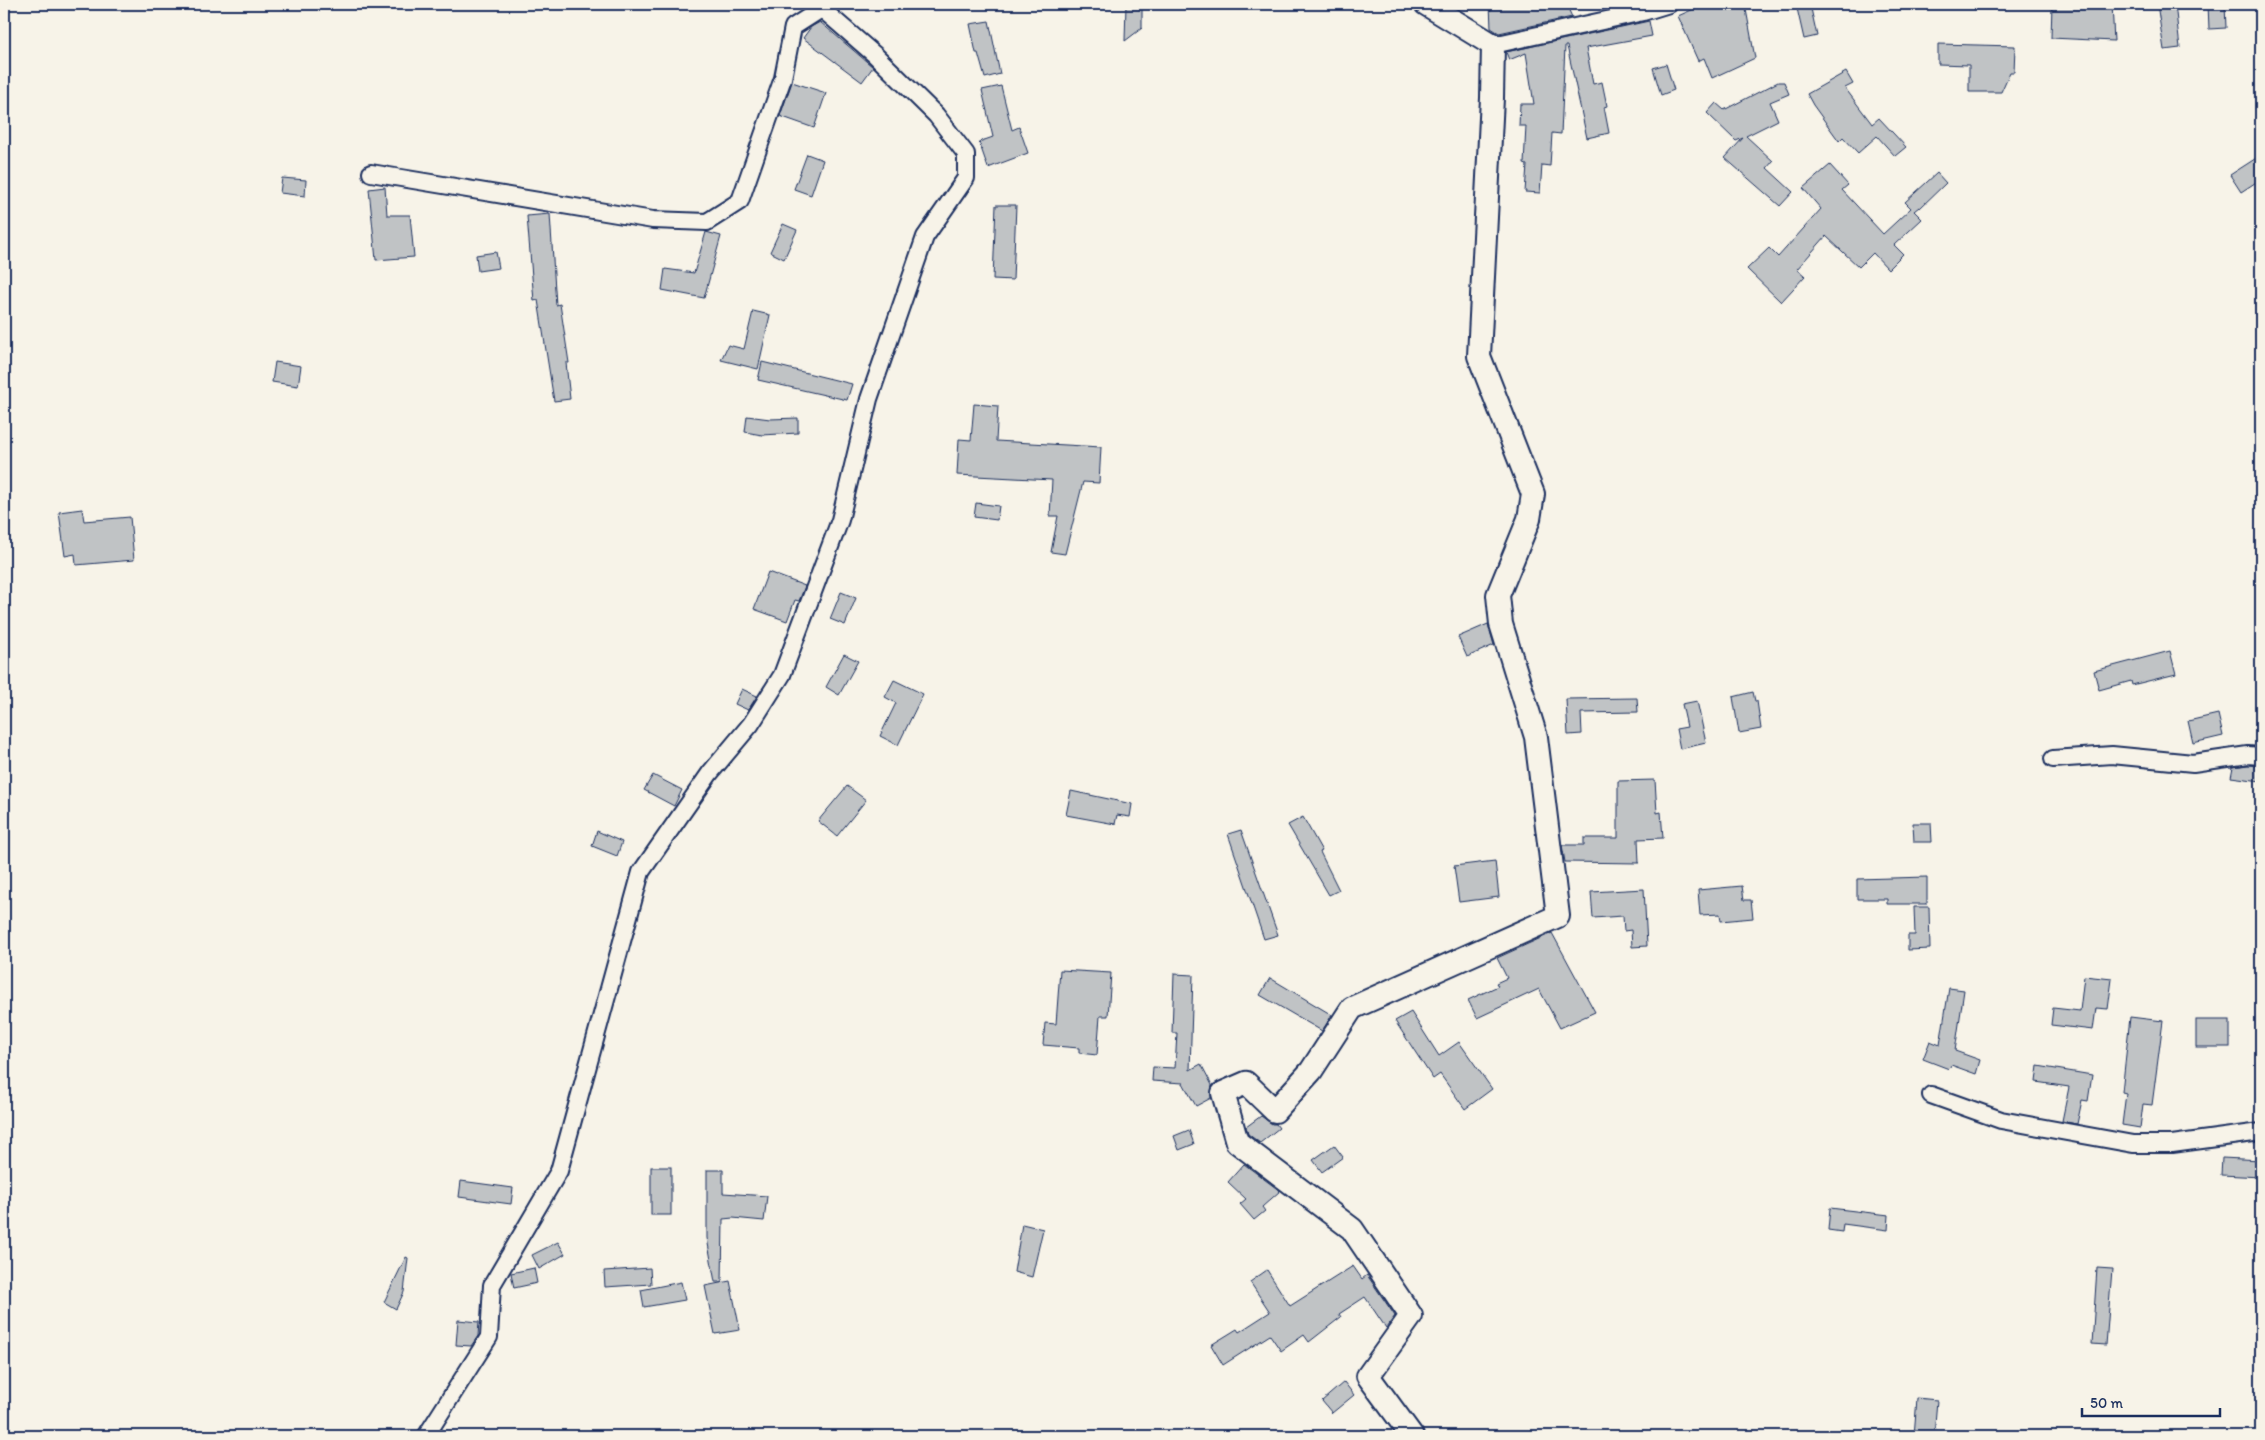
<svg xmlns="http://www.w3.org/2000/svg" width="2265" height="1440" viewBox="0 0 2265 1440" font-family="Itim,sans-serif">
<rect width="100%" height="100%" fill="#f7f3e8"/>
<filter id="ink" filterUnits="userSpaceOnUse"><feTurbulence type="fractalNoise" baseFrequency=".02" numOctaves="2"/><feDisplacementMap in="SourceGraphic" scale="10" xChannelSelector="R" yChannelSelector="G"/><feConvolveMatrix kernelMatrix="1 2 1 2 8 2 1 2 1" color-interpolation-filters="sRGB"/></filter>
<g filter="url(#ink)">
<!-- building -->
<g fill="#c0c3c5" stroke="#1b2f5e">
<path d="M 1126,4 L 1142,4 L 1142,28 L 1125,41 Z"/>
<path d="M 1490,4 L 1566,4 L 1572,17 L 1499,33 L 1491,28 Z"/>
<path d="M 1705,4 L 1745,4 L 1755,58 L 1712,78 L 1704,58 L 1698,61 L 1678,16 Z"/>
<path d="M 1796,4 L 1810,4 L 1817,36 L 1804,39 Z"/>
<path d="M 2052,4 L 2112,4 L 2114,41 L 2051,38 Z"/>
<path d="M 2157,4 L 2175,4 L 2180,48 L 2164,50 Z"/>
<path d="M 2208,4 L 2225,4 L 2226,28 L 2209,29 Z"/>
<path d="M 989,21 L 1000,74 L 985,78 L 978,53 L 976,53 L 970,24 Z"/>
<path d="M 1649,21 L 1652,36 L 1586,48 L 1593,84 L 1602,82 L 1607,106 L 1604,107 L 1609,133 L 1587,138 L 1567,46 L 1565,46 L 1561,134 L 1552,133 L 1550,166 L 1542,165 L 1540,193 L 1525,192 L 1527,165 L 1524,164 L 1526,126 L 1519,126 L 1520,104 L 1534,104 L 1526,53 L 1509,60 L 1506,52 Z"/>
<path d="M 820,22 L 873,67 L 862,82 L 803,38 L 811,27 Z"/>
<path d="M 1938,44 L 2015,46 L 2014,72 L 2010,72 L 2001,92 L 1969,92 L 1969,65 L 1938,64 Z"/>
<path d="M 1666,64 L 1674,90 L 1661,95 L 1653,68 Z"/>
<path d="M 1846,72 L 1853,84 L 1845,88 L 1872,124 L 1879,118 L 1906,147 L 1895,156 L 1877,136 L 1858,153 L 1843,137 L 1839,141 L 1813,105 L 1807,94 Z"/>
<path d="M 792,82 L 826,93 L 814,128 L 780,116 Z"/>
<path d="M 1778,82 L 1784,82 L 1789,94 L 1770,102 L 1778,120 L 1746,136 L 1773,161 L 1767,168 L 1793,192 L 1780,206 L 1725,158 L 1743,138 L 1736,141 L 1707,113 L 1716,103 L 1724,110 Z"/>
<path d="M 1001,86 L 1012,130 L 1019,127 L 1028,153 L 988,168 L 979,142 L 993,137 L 982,90 Z"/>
<path d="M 807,154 L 823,160 L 811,195 L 794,189 Z"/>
<path d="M 2261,155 L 2261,179 L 2241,192 L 2230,175 Z"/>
<path d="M 1830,165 L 1848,185 L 1842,190 L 1883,234 L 1911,208 L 1905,202 L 1937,173 L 1946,183 L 1920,208 L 1919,207 L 1914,211 L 1922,219 L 1894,245 L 1903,254 L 1888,269 L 1873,253 L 1859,267 L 1826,236 L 1797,269 L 1805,276 L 1781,302 L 1747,269 L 1769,248 L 1778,257 L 1821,209 L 1803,188 Z"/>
<path d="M 282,178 L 306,180 L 305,196 L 280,193 Z"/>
<path d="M 385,187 L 387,215 L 410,215 L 414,257 L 376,260 L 369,189 Z"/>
<path d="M 996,205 L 1016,205 L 1013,280 L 993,279 Z"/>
<path d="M 550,214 L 556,305 L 560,304 L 569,363 L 566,363 L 570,399 L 554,401 L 538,300 L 534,301 L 527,216 Z"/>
<path d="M 783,224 L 797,230 L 784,259 L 770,252 Z"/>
<path d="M 706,232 L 721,236 L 704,298 L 662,290 L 665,269 L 694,273 Z"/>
<path d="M 496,252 L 499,268 L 478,271 L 476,255 Z"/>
<path d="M 753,311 L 770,315 L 758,369 L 721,360 L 728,345 L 744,349 Z"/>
<path d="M 275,362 L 301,366 L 298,386 L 272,382 Z"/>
<path d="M 762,362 L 852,384 L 847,400 L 758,380 Z"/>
<path d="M 974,404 L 998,406 L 996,441 L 1101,447 L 1099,483 L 1083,482 L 1065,554 L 1051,552 L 1058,516 L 1050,516 L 1052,480 L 957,475 L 959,439 L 971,440 Z"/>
<path d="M 747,416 L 770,419 L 798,418 L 798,433 L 762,435 L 745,432 Z"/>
<path d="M 976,503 L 999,506 L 997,520 L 974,517 Z"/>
<path d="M 82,509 L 84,521 L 130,517 L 134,560 L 76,565 L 75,554 L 65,556 L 59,512 Z"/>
<path d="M 768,572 L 805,586 L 799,601 L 795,600 L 787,621 L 754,609 Z"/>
<path d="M 841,592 L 856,598 L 845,625 L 830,619 Z"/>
<path d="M 1488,624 L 1494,645 L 1467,657 L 1458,637 Z"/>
<path d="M 2170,651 L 2176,674 L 2132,685 L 2131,681 L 2099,690 L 2094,671 Z"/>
<path d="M 844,654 L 858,661 L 839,695 L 826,687 Z"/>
<path d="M 894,680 L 923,694 L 898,745 L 880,736 L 896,703 L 885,697 Z"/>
<path d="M 742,689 L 757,696 L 748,710 L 735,704 Z"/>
<path d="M 1753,692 L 1755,701 L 1757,701 L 1761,729 L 1739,733 L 1733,697 Z"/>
<path d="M 1637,698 L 1638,712 L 1581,713 L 1582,734 L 1568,735 L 1566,699 Z"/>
<path d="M 1697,701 L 1706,743 L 1680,749 L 1676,729 L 1687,727 L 1682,704 Z"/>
<path d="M 2218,714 L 2223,736 L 2193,743 L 2188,721 Z"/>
<path d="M 2248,765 L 2261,766 L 2261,781 L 2231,777 L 2233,767 Z"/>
<path d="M 653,775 L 682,790 L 674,806 L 644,790 Z"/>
<path d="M 1655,780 L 1657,813 L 1661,812 L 1663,838 L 1638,839 L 1639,863 L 1565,862 L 1562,845 L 1584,845 L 1584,838 L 1618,838 L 1618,781 Z"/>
<path d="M 847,786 L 866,800 L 837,836 L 818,821 Z"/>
<path d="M 1071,791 L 1132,804 L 1130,817 L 1117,815 L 1115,824 L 1066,815 Z"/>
<path d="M 1303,817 L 1322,851 L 1320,852 L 1339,890 L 1329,895 L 1288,825 Z"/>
<path d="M 1913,823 L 1931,823 L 1932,842 L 1914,842 Z"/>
<path d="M 1241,830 L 1278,935 L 1264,939 L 1228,834 Z"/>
<path d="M 597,831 L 622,842 L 617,856 L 592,846 Z"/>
<path d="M 1495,861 L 1499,897 L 1459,902 L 1454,866 Z"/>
<path d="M 1927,877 L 1927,904 L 1887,904 L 1887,899 L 1857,899 L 1857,879 Z"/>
<path d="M 1742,886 L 1744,900 L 1751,900 L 1753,918 L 1721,921 L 1720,914 L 1700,915 L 1698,890 Z"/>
<path d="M 1644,889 L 1647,946 L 1632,947 L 1631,930 L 1624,931 L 1623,916 L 1593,918 L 1591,892 Z"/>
<path d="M 1914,907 L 1929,907 L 1930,949 L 1908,950 L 1908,935 L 1915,935 Z"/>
<path d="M 1552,933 L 1595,1012 L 1560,1028 L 1539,989 L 1477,1018 L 1468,1000 L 1498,986 L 1496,983 L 1507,978 L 1497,958 Z"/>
<path d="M 1060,970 L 1111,973 L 1108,1016 L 1100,1016 L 1097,1055 L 1079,1053 L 1079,1048 L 1043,1045 L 1045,1023 L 1056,1024 Z"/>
<path d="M 1174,974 L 1193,975 L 1190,1070 L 1201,1064 L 1212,1085 L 1211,1098 L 1196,1106 L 1183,1083 L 1152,1081 L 1153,1067 L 1175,1068 L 1177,1033 L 1172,1033 Z"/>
<path d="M 2084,976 L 2112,979 L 2108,1009 L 2096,1008 L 2093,1030 L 2051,1025 L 2053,1008 L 2080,1011 Z"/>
<path d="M 1270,978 L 1332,1015 L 1322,1031 L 1260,995 Z"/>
<path d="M 1949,988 L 1964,990 L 1955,1051 L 1980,1060 L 1976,1074 L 1951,1065 L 1949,1069 L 1923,1059 L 1930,1041 L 1940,1045 Z"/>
<path d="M 1411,1012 L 1439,1056 L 1459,1042 L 1492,1089 L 1465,1109 L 1440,1074 L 1433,1079 L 1395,1021 Z"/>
<path d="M 2130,1017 L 2163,1021 L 2152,1105 L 2143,1104 L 2140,1128 L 2122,1125 L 2126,1093 L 2122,1092 Z"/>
<rect x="2196" y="1020" width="34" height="27"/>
<path d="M 2038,1066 L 2092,1075 L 2088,1101 L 2082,1100 L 2077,1124 L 2062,1121 L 2069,1087 L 2036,1082 Z"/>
<path d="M 1261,1116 L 1272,1124 L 1276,1124 L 1279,1128 L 1260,1143 L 1248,1134 L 1246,1127 Z"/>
<path d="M 1189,1130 L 1194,1144 L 1179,1150 L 1174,1136 Z"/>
<path d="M 1334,1145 L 1343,1157 L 1322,1172 L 1313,1160 Z"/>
<path d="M 2222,1158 L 2261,1160 L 2261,1177 L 2221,1175 Z"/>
<path d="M 1244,1164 L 1280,1191 L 1262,1207 L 1265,1211 L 1254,1220 L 1240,1204 L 1246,1199 L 1228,1182 Z"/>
<rect x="651" y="1167" width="20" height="48"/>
<path d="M 707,1170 L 723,1170 L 723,1193 L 767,1196 L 764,1221 L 733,1218 L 723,1219 L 722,1282 L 715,1282 L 707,1238 Z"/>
<path d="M 461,1181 L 513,1188 L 511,1204 L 459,1197 Z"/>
<path d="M 1830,1208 L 1889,1215 L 1888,1230 L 1843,1224 L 1842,1232 L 1828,1230 Z"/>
<path d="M 1022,1224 L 1043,1229 L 1032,1277 L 1014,1272 Z"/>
<path d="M 558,1242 L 565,1254 L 539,1269 L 532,1255 Z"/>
<path d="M 406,1257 L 408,1258 L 404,1292 L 396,1309 L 384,1302 Z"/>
<path d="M 1353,1266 L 1362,1279 L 1367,1275 L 1395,1316 L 1386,1328 L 1365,1297 L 1339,1314 L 1341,1317 L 1309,1342 L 1304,1335 L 1281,1351 L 1270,1335 L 1223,1365 L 1211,1345 L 1237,1329 L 1239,1332 L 1270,1312 L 1250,1282 L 1267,1270 L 1290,1306 Z"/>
<path d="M 534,1268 L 537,1283 L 514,1288 L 511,1273 Z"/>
<path d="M 650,1268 L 651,1284 L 605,1287 L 604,1271 Z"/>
<path d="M 2097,1268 L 2112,1269 L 2106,1345 L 2092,1344 Z"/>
<path d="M 730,1281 L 740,1330 L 715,1334 L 705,1286 Z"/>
<path d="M 681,1282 L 685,1300 L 644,1307 L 641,1290 Z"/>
<path d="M 458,1320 L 479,1322 L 478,1336 L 471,1346 L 456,1345 Z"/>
<path d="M 1344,1382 L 1354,1395 L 1332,1413 L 1322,1401 Z"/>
<path d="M 1917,1398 L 1937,1400 L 1934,1436 L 1914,1436 Z"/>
</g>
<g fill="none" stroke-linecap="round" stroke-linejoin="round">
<!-- street casing -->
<g stroke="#1b2f5e" stroke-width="20">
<g id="street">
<path d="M 1493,45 L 1643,12 L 1669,4"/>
<path d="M 371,173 L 653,220 L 707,222 L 740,201 L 783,78 L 793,27 L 829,4"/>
<path d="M 2053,759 L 2112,755 L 2193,763 L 2248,755 L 2261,756"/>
<path d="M 1931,1095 L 2001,1120 L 2133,1144 L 2172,1144 L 2261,1132"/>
<path d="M 426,1436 L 489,1337 L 492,1285 L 559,1171 L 641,872 L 710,773 L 751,724 L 782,675 L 840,520 L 869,399 L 925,237 L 966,178 L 966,154 L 936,115 L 875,55 L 822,9"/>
</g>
</g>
<!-- secondary casing -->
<g stroke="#1b2f5e" stroke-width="26">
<path id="secondary" d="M 1412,1436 L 1368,1376 L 1411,1316 L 1352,1229 L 1237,1142 L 1223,1093 L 1246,1083 L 1275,1111 L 1311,1071 L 1352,1008 L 1558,916 L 1536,737 L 1501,624 L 1498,595 L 1529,519 L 1533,494 L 1479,356 L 1492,98 L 1493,45 L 1426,4"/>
</g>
<!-- street -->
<use href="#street" stroke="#f7f3e8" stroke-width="16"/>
<!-- secondary -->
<use href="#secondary" stroke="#f7f3e8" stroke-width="22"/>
</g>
</g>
<!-- margin -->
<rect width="2265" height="1440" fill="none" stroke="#f7f3e8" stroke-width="20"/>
<rect x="10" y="10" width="2245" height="1420" fill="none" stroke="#1b2f5e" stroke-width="2" filter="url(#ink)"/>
<!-- scale -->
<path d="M2082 1408v8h138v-8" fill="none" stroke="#1b2f5e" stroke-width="2.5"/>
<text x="2090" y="1408" font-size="15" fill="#1b2f5e" stroke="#f7f3e8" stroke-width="4" paint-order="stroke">50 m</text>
</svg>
